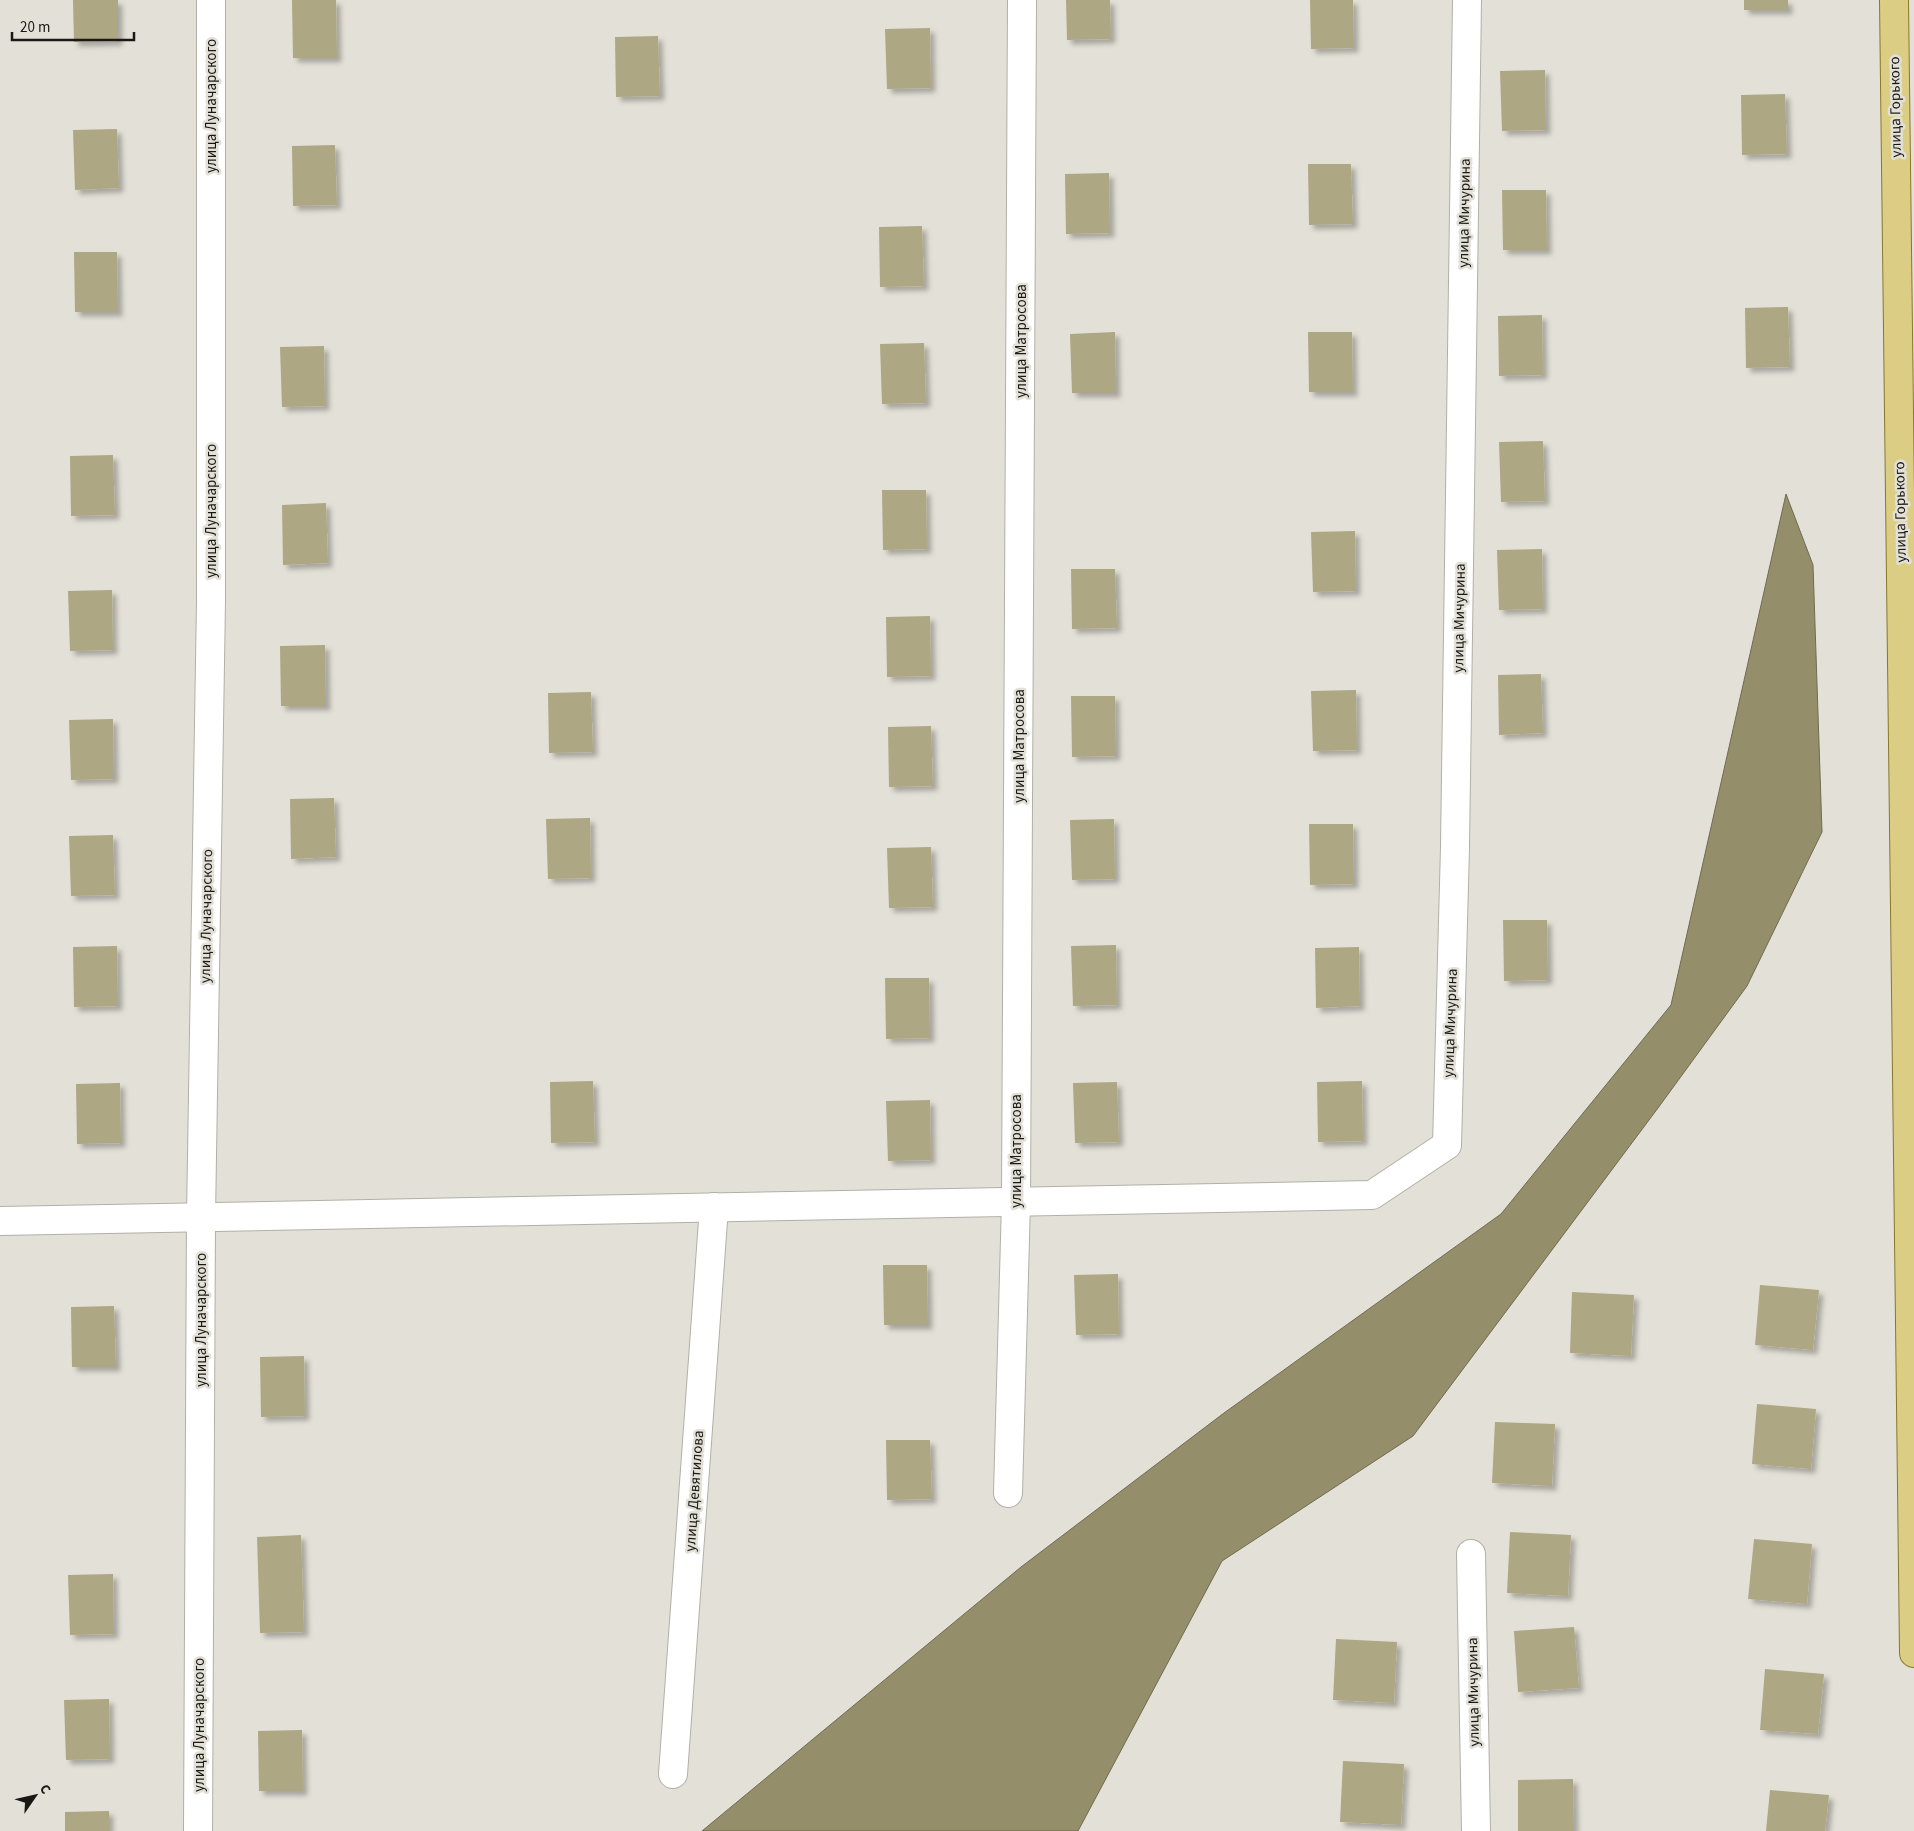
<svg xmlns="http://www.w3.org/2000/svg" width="1914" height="1831" viewBox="0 0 1914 1831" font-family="'Source Sans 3',sans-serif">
<defs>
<filter id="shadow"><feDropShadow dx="4.5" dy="4.5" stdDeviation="2.5" flood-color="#0004"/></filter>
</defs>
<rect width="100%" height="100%" fill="#e3e1d7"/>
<!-- water -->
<path fill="#958e6b" stroke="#706b51" d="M 1786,494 L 1813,565 L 1822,832 L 1747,986 L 1658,1108 L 1413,1436 L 1222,1561 L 1078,1831 L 702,1831 L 1021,1567 L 1224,1413 L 1501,1214 L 1671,1005 Z"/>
<!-- building -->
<g fill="#aea783" filter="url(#shadow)">
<path d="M 73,0 L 118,0 L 118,41 L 74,42 Z"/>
<path d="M 292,0 L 336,0 L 337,58 L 293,58 Z"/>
<path d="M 1066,0 L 1110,0 L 1111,39 L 1067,40 Z"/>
<path d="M 1310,0 L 1353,0 L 1354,48 L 1311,49 Z"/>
<rect x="1744" y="0" width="44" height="10"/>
<path d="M 930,28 L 931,88 L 887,89 L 885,29 Z"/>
<path d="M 658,36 L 660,96 L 616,97 L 615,37 Z"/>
<path d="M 1545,70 L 1546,130 L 1502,131 L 1500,71 Z"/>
<path d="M 1785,94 L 1787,154 L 1742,155 L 1741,95 Z"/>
<path d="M 117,129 L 119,188 L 75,190 L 73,130 Z"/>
<path d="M 335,145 L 337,205 L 293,206 L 292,146 Z"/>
<path d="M 1308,164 L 1351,164 L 1353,224 L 1309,225 Z"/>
<path d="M 1109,173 L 1110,233 L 1066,234 L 1065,174 Z"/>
<path d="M 1502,190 L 1546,190 L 1547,250 L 1503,250 Z"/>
<path d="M 922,226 L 924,286 L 880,287 L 879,227 Z"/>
<path d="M 74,252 L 117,252 L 118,312 L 75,312 Z"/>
<path d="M 1788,307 L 1790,367 L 1746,368 L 1745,308 Z"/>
<path d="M 1542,315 L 1543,375 L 1499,376 L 1498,316 Z"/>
<path d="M 1115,332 L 1116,393 L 1072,393 L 1070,334 Z"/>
<path d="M 1308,332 L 1352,332 L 1353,392 L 1309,392 Z"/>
<path d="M 924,343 L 926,403 L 882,404 L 880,344 Z"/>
<path d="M 324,346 L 325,406 L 282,407 L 280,347 Z"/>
<path d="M 1543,441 L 1545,501 L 1501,502 L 1499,442 Z"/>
<path d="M 113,455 L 115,515 L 71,516 L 70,456 Z"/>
<path d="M 882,490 L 926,490 L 927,549 L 883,550 Z"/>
<path d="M 326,503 L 328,563 L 283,565 L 282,505 Z"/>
<path d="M 1355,531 L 1356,591 L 1313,592 L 1311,532 Z"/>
<path d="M 1542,549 L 1543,609 L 1499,610 L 1497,550 Z"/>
<path d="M 1071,569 L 1115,569 L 1117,628 L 1072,629 Z"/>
<path d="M 112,590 L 113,650 L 70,651 L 68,591 Z"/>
<path d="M 930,616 L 931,676 L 887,677 L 886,617 Z"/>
<path d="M 325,645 L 326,706 L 281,706 L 280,646 Z"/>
<path d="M 1541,674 L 1543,733 L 1499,735 L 1498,675 Z"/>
<path d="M 1356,690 L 1357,750 L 1313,751 L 1311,691 Z"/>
<path d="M 591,692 L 593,752 L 549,753 L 548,693 Z"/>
<path d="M 1071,696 L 1115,696 L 1116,756 L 1072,757 Z"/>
<path d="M 113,719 L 114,779 L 71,780 L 69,720 Z"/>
<path d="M 931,726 L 933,786 L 889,787 L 888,727 Z"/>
<path d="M 334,798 L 336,857 L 291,859 L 290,799 Z"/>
<path d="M 590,818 L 591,878 L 548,879 L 546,819 Z"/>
<path d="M 1114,819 L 1115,879 L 1072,880 L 1070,820 Z"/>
<path d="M 1309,824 L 1353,824 L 1354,884 L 1310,885 Z"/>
<path d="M 113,835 L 115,895 L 71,896 L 69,836 Z"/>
<path d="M 931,847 L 933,907 L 889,908 L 887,848 Z"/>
<path d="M 1503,920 L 1547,920 L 1548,980 L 1504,981 Z"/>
<path d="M 1116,945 L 1117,1005 L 1073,1006 L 1071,946 Z"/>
<path d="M 117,946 L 118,1006 L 74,1007 L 73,947 Z"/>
<path d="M 1359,947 L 1360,1006 L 1316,1008 L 1315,948 Z"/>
<path d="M 885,978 L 929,978 L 930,1038 L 886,1039 Z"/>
<path d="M 593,1081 L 595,1142 L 551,1143 L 550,1082 Z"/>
<path d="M 1362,1081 L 1363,1141 L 1318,1142 L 1317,1082 Z"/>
<path d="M 1117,1082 L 1119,1142 L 1075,1143 L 1073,1083 Z"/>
<path d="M 120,1083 L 121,1143 L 77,1144 L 76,1084 Z"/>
<path d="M 930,1100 L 931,1160 L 888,1161 L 886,1101 Z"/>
<path d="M 883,1265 L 927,1265 L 928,1325 L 884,1325 Z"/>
<path d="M 1118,1274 L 1119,1334 L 1076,1335 L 1074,1275 Z"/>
<path d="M 1760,1285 L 1819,1290 L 1813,1350 L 1755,1345 Z"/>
<path d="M 1572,1292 L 1634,1295 L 1631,1356 L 1570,1353 Z"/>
<path d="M 114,1306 L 116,1367 L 72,1367 L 71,1307 Z"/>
<path d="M 304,1356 L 305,1416 L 261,1417 L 260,1357 Z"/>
<path d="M 1757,1404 L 1816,1409 L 1811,1469 L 1752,1464 Z"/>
<path d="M 1495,1422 L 1555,1424 L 1552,1486 L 1492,1483 Z"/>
<path d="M 886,1440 L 930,1440 L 932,1499 L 887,1500 Z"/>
<path d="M 1510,1532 L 1571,1535 L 1568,1596 L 1507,1593 Z"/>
<path d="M 301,1535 L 304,1632 L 260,1633 L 257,1537 Z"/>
<path d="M 1754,1539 L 1812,1544 L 1807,1604 L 1748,1599 Z"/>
<path d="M 113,1574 L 114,1634 L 70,1635 L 68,1575 Z"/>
<path d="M 1574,1627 L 1579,1688 L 1518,1692 L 1514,1631 Z"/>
<path d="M 1336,1639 L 1397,1642 L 1394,1703 L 1333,1700 Z"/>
<path d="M 1765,1669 L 1824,1674 L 1818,1734 L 1760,1730 Z"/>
<path d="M 109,1699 L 110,1759 L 66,1760 L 64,1700 Z"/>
<path d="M 302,1730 L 303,1791 L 259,1791 L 258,1731 Z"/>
<path d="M 1343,1761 L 1404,1764 L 1401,1825 L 1340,1822 Z"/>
<path d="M 1573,1779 L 1574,1831 L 1518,1831 L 1518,1780 Z"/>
<path d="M 1770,1790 L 1829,1795 L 1825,1831 L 1766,1831 Z"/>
<path d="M 109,1811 L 109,1831 L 65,1831 L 65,1812 Z"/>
</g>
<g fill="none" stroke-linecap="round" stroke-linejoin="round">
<!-- minor casing -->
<g stroke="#b2b0a6" stroke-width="30">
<g id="minor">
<path d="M 0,1221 L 1372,1195 L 1447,1145 L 1455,847 L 1467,0"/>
<path d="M 1008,1493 L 1016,1202 L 1022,0"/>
<path d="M 1471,1554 L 1476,1831"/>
<path d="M 673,1774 L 714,1207"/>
<path d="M 198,1831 L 201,1217 L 211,601 L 211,0"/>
</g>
</g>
<!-- major casing -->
<g stroke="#887828" stroke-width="30">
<path id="major" d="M 1894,0 L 1914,1653"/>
</g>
<!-- minor -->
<use href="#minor" stroke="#fff" stroke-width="28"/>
<!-- major -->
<use href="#major" stroke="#dccd85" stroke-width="28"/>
</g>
<g text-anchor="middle" stroke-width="5" stroke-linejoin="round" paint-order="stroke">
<!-- street labels -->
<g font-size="15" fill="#191815" stroke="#e3e1d7">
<text transform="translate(211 106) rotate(-90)" y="5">улица Луначарского</text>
<text transform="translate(1895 107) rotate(-91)" y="5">улица Горького</text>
<text transform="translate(1464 213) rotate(-89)" y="5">улица Мичурина</text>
<text transform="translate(1021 341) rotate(-90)" y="5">улица Матросова</text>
<text transform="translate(211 511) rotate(-90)" y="5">улица Луначарского</text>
<text transform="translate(1900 512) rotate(-91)" y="5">улица Горького</text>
<text transform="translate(1459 618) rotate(-89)" y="5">улица Мичурина</text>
<text transform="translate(1019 746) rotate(-90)" y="5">улица Матросова</text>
<text transform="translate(206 916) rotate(-89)" y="5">улица Луначарского</text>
<text transform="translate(1450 1023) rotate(-88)" y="5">улица Мичурина</text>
<text transform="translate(1016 1151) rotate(-90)" y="5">улица Матросова</text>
<text transform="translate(201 1320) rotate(-90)" y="5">улица Луначарского</text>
<text transform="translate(694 1491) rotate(-86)" y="5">улица Девятилова</text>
<text transform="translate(1473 1692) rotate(-91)" y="5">улица Мичурина</text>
<text transform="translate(199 1725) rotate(-90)" y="5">улица Луначарского</text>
</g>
</g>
<!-- north arrow -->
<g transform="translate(35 1796) rotate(56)" stroke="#e3e1d7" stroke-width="4" paint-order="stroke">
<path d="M0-4L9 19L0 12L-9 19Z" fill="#191815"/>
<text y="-8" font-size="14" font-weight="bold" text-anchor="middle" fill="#191815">С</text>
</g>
<!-- scale -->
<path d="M12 32v8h122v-8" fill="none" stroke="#191815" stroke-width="2.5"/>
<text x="20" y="32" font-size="15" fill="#191815" stroke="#e3e1d7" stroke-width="4" paint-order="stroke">20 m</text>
</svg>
